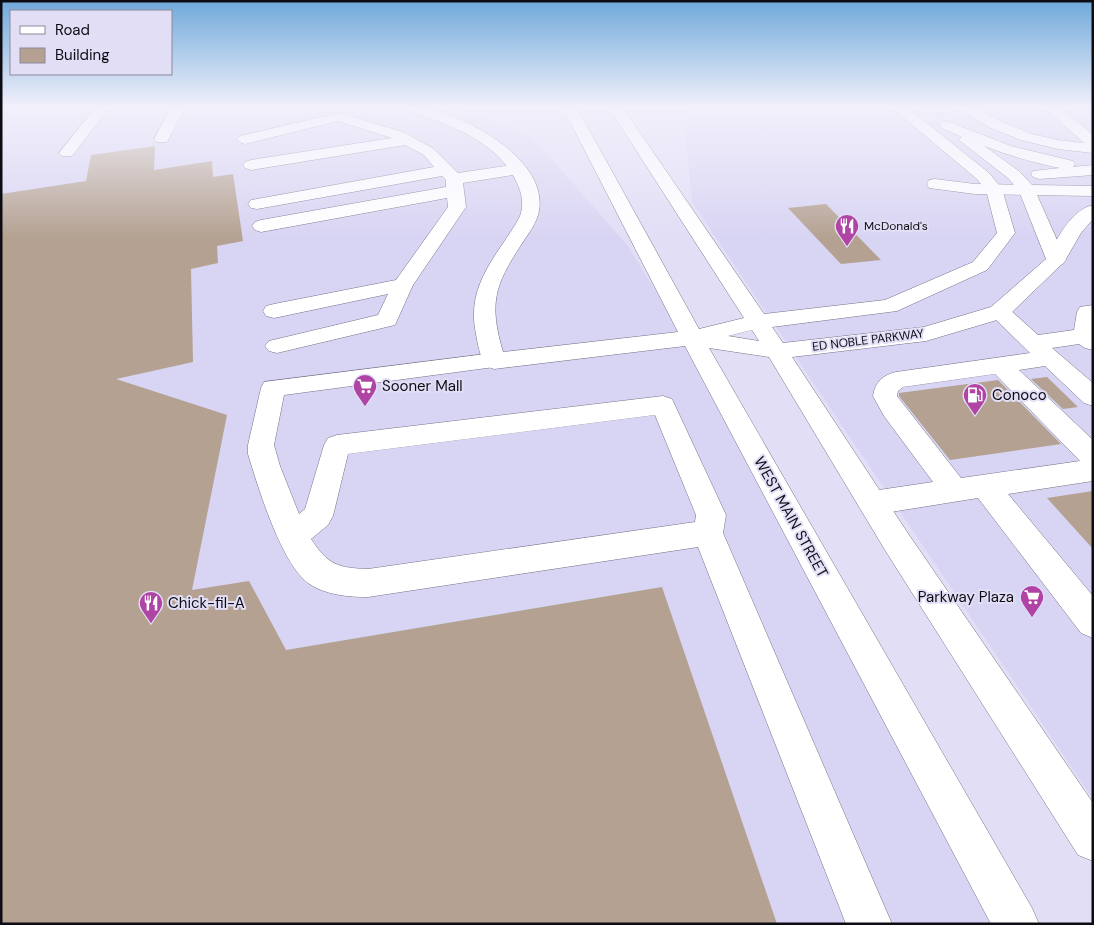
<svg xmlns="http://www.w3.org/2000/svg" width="1094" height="925" viewBox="0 0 1094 925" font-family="'DM Sans',sans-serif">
<rect width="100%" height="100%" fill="#e1def6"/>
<!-- built -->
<g fill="#d8d4f3">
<path d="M 1,108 L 462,108 L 533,138 L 627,245 L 829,569 L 1013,924 L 1,924 Z"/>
<path d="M 695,108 L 1093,108 L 1093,799 L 692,202 L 685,131 L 690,112 Z"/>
</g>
<!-- building -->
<g fill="#b4a191">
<path d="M 155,146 L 154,170 L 212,161 L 213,177 L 233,174 L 243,241 L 217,246 L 218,263 L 191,269 L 193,362 L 116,379 L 227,415 L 192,590 L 249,581 L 286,650 L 662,587 L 777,924 L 1,924 L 1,194 L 86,181 L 91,155 Z"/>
<path d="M 826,204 L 881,260 L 841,264 L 788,208 Z"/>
<path d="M 1047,377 L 1078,407 L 1063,409 L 1031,379 Z"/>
<path d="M 998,380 L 1061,444 L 950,460 L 899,396 L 899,393 Z"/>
<path d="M 1093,491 L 1093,549 L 1047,498 Z"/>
</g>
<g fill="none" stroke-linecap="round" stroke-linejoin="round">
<!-- minor casing -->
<g stroke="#747286" stroke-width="1">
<g id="minor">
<path d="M 95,108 L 109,108 L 72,156 L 62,156 L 59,153 Z"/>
<path d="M 171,108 L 185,108 L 167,142 L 157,142 L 154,139 Z"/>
<path d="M 921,108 L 976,108 L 1002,122 L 1032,134 L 1058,140 L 1084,143 L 1045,108 L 1061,108 L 1093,135 L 1093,153 L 1058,149 L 1021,140 L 991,128 L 962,111 L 927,113 L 922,112 Z"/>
<path d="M 339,113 L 403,132 L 434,149 L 458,173 L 519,164 L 525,166 L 527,169 L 525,172 L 519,174 L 463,183 L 466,207 L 413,285 L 395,325 L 277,353 L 269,351 L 265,346 L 269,341 L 378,315 L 388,294 L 274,318 L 266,316 L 263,311 L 266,306 L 274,304 L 396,280 L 448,207 L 447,198 L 261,232 L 255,230 L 252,226 L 255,222 L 261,220 L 446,187 L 446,180 L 442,176 L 257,209 L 251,208 L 248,204 L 251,200 L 257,199 L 434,167 L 424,155 L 405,145 L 251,170 L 245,168 L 243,165 L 245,162 L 251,160 L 392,138 L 338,121 L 245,144 L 240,142 L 237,139 L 240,136 Z"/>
<path d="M 947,121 L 1011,146 L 1073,161 L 1075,164 L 1073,167 L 1093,165 L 1093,175 L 1039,179 L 1033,177 L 1031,174 L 1033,171 L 1060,168 C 1019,160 980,146 942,128 L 940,125 L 942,122 Z"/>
<path d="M 935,179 L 975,184 L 1093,186 L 1093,196 L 975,194 L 929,188 L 927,184 L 929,180 Z"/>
<path d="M 1093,205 L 1093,219 L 1081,233 L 1063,264 L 1056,266 L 1049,264 L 1046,260 C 1056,241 1070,210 1093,205 Z"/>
<path d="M 999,305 L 1007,307 L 1038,335 L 1074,330 L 1077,312 L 1080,307 L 1093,305 L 1093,350 L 1085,348 L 1079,344 L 1052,348 L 1093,383 L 1093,406 L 1084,403 L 1045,366 L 1019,370 L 1093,440 L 1093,481 L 1008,494 L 1093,596 L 1093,638 L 1081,633 L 978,498 L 872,515 L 862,511 L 857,503 L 862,495 L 872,491 L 933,482 L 884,416 L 873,396 C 875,382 883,375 896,372 L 1030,353 L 988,312 L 991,307 ZM 995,374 L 1080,461 L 961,478 L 897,396 L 898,391 L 903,387 Z"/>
<path d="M 494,353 L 502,356 L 506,361 L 502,366 L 284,395 L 274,445 L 280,466 L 299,514 L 305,509 L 324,445 L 328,438 L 337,435 L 663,396 L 672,399 L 726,515 L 723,533 L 892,924 L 846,924 L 698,547 L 368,597 C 348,597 325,595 308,583 C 281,563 258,487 248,454 L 248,445 L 261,388 L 264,382 ZM 655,415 L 696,515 L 695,522 L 368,569 C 338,568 328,565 311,539 L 328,525 L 333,516 L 348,454 Z"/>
</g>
</g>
<!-- major casing -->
<g stroke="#747286" stroke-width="1">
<path id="major" d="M 407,108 C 415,108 423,107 430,109 C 470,118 548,161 539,211 C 537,223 528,234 521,245 C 494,286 489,304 503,352 L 678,332 L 563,108 L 577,108 L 699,329 L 744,318 L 609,108 L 623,108 L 764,314 L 885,300 L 973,262 L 997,233 L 986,190 L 977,179 L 892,108 L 908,108 L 989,173 L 1002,189 L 1015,233 L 987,270 L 897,311 L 772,327 L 783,343 L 924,327 L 991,307 L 1046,259 L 1019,191 L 1008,178 L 959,140 L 962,137 L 972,137 L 1020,172 L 1033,186 L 1066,260 L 1007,317 L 926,341 L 792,357 L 907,532 L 1093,803 L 1093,861 L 1078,855 L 885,550 L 769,357 L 709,348 L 1032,908 L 1039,924 L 991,924 L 685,346 L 494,369 L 486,366 C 480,357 478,345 476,334 C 468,297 484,271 504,242 C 509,234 516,225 520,216 C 524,205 522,193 517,183 C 498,141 450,125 409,111 ZM 752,330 L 759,341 L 728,336 Z"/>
</g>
<!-- minor -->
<use href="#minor" fill="#fff" fill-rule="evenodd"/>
<!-- major -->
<use href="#major" fill="#fff" fill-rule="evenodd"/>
</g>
<!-- sky -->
<linearGradient id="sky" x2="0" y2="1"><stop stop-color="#6fa9da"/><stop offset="0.45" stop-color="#f2f0fb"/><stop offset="1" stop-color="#f2f0fb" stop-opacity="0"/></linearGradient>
<rect width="1094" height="238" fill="url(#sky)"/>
<!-- icons -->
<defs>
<g id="restaurant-pin" transform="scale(1.25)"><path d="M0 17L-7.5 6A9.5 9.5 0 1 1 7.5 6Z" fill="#b044a4" stroke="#e1def6"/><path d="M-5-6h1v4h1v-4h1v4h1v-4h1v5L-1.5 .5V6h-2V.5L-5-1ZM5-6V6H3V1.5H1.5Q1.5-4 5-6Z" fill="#fff"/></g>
<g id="supermarket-pin" transform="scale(1.25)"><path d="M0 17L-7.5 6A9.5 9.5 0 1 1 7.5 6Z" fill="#b044a4" stroke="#e1def6"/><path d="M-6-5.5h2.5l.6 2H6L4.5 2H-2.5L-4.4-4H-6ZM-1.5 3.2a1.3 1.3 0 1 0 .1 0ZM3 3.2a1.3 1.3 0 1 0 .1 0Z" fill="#fff"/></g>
<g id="fuel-pin" transform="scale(1.25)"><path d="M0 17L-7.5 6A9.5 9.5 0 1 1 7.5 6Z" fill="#b044a4" stroke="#e1def6"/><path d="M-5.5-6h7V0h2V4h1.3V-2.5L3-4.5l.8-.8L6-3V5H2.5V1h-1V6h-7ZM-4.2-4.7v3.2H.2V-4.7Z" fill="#fff"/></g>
</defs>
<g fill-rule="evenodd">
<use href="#restaurant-pin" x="847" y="226"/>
<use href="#supermarket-pin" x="365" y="386"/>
<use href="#fuel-pin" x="975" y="395"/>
<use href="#supermarket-pin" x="1032" y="597"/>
<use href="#restaurant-pin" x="151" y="603"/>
</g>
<g text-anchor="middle" stroke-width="4" stroke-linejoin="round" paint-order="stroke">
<!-- far-poi labels -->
<g font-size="12" fill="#0d0c13" stroke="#e1def6" text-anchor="start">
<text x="864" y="230">McDonald's</text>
</g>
<!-- far-street labels -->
<g font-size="12" fill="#0d0c13" stroke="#e1def6">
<text transform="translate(868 340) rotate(-7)" y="4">ED NOBLE PARKWAY</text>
</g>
<!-- poi labels -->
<g font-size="15" fill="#0d0c13" stroke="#e1def6" text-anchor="start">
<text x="382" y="391">Sooner Mall</text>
<text x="992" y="400">Conoco</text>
<text x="1014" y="602" text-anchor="end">Parkway Plaza</text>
<text x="168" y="608">Chick-fil-A</text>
</g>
<!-- street labels -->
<g font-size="15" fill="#0d0c13" stroke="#e1def6">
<text transform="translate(791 517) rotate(61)" y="5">WEST MAIN STREET</text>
</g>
</g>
<!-- border -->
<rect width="1094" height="925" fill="none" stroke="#0d0c13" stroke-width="5"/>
<!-- legend -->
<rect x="10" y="10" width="162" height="65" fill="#e1def6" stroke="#8c8a9b"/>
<rect x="20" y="26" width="25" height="8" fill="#ffffff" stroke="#8c8a9b"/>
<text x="55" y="35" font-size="15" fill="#0d0c13">Road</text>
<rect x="20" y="48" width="25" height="15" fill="#b4a191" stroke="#8c8a9b"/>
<text x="55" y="60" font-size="15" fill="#0d0c13">Building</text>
</svg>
